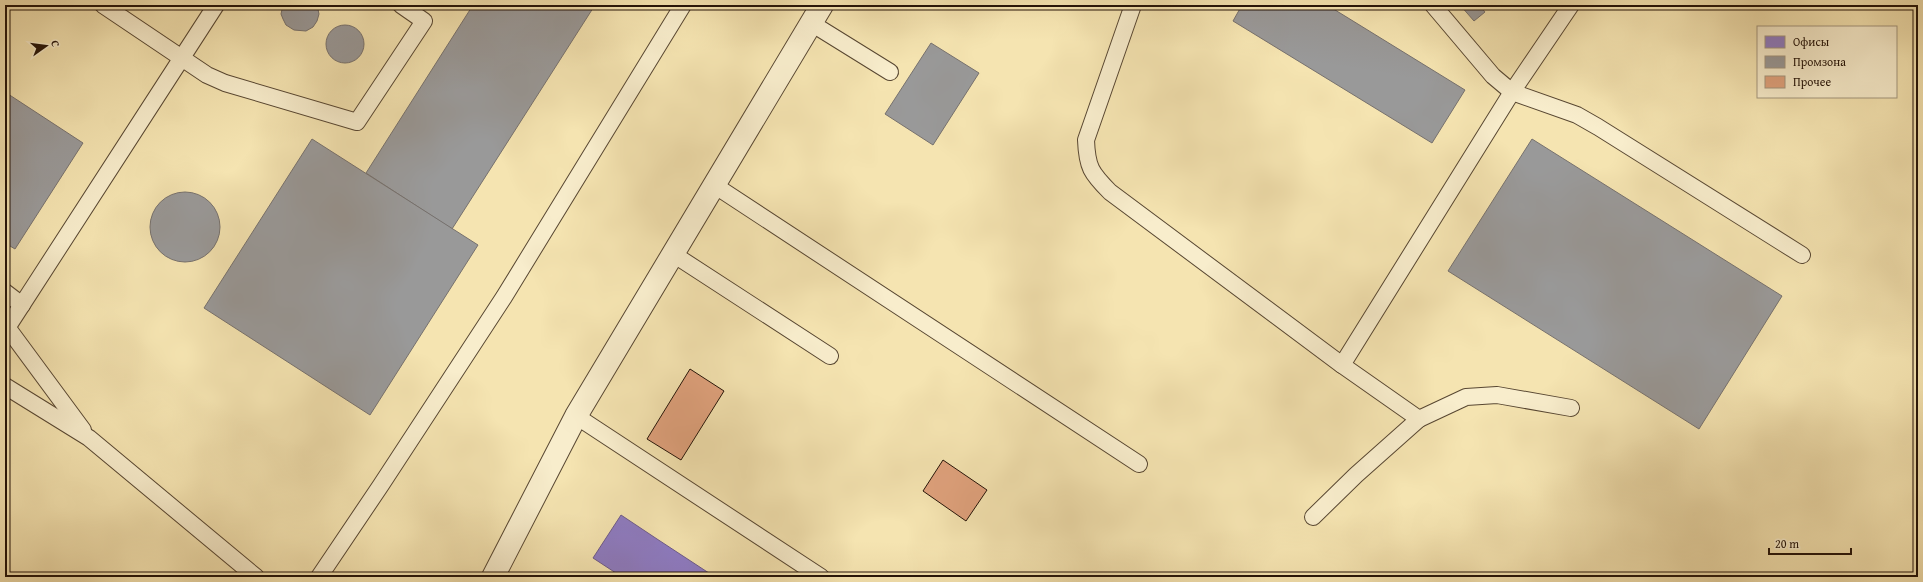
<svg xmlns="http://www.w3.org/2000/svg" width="1923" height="582" viewBox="0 0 1923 582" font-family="'Gentium Book Plus',serif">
<rect width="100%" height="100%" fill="#f5e4b1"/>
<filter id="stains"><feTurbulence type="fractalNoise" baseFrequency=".005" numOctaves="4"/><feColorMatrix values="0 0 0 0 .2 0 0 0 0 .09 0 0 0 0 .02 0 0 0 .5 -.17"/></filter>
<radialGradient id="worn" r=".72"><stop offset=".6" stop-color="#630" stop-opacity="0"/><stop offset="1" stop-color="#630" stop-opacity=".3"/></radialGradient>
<!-- offices -->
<path fill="#8e7cc3" stroke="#6e5c8b" d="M 621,515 L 657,539 L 715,577 L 622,577 L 593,558 Z"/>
<!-- industry -->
<g fill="#999" stroke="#76716e">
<path d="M 283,5 L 317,5 L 319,14 L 317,21 L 313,27 L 306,31 L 294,30 L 286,25 L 283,19 L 281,14 Z"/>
<path d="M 473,5 L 595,5 L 452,229 L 366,173 Z"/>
<path d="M 1242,5 L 1327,5 L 1465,90 L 1432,143 L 1233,21 Z"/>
<path d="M 1460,5 L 1479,5 L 1485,12 L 1474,21 Z"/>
<circle cx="345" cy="44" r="19"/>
<path d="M 931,43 L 979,73 L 933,145 L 885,114 Z"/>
<path d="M 5,92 L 83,143 L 15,249 L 5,243 Z"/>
<path d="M 312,139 L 478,245 L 370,415 L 204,308 Z"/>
<path d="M 1532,139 L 1782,296 L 1699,429 L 1448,271 Z"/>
<circle cx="185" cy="227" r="35"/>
</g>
<!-- building -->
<g fill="#e0a27d" stroke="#241308">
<path d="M 690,369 L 724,391 L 681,460 L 647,439 Z"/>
<path d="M 943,460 L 987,490 L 966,521 L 923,491 Z"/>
</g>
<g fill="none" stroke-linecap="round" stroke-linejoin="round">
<!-- lane casing -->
<g stroke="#584732" stroke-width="18">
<g id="lane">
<path d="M 103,5 L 207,75 L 225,83 L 357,122 L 424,21 L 401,5"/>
<path d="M 1133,5 L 1086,140 C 1087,167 1091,173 1110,192 L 1342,365 L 1419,419 L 1466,397 L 1497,395 L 1571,408"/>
<path d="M 1433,5 L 1493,76 L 1512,92 L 1577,115 L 1598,127 L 1802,255"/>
<path d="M 811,23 L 890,72"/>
<path d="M 714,185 L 1139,464"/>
<path d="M 673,254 L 830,356"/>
<path d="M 5,292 L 22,305"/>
<path d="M 7,327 L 83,430"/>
<path d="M 5,331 L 216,5"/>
<path d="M 1342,365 L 1512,92 L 1571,5"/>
<path d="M 5,386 L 89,438 L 256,577"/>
<path d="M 576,416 L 821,577"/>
<path d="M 1313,517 L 1356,475 L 1419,419"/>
<path d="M 319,577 L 381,485 L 504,297 L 683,5"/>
</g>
</g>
<!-- street casing -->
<g stroke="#584732" stroke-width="24">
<path id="street" d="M 493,577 L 576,416 L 822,5"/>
</g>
<!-- lane -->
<use href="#lane" stroke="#f8edcc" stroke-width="16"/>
<!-- street -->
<use href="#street" stroke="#f8edcc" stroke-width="22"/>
</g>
<!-- margin -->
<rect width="1923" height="582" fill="none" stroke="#f5e4b1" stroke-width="20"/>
<rect x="6" y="6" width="1911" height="570" fill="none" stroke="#241308" stroke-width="2"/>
<rect x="10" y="10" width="1903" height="562" fill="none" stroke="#241308"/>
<!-- legend -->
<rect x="1757" y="26" width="140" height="72" fill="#f8edcc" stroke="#a3967e"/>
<rect x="1765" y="36" width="20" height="12" fill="#8e7cc3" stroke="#a3967e"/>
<text x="1793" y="46" font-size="12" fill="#241308">Офисы</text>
<rect x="1765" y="56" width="20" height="12" fill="#999999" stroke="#a3967e"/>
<text x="1793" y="66" font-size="12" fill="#241308">Промзона</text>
<rect x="1765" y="76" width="20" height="12" fill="#e0a27d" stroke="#a3967e"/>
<text x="1793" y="86" font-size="12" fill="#241308">Прочее</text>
<!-- north arrow -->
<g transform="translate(46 46) rotate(76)" stroke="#f8edcc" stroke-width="3" paint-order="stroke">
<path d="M0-3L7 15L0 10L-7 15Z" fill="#241308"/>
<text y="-6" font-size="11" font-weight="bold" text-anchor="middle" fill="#241308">С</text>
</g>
<!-- scale -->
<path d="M1769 548v6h82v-6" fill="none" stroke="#241308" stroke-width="2"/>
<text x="1775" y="548" font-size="12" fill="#241308" stroke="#f8edcc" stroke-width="3" paint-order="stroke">20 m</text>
<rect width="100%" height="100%" filter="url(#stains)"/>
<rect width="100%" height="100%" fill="url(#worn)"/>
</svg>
